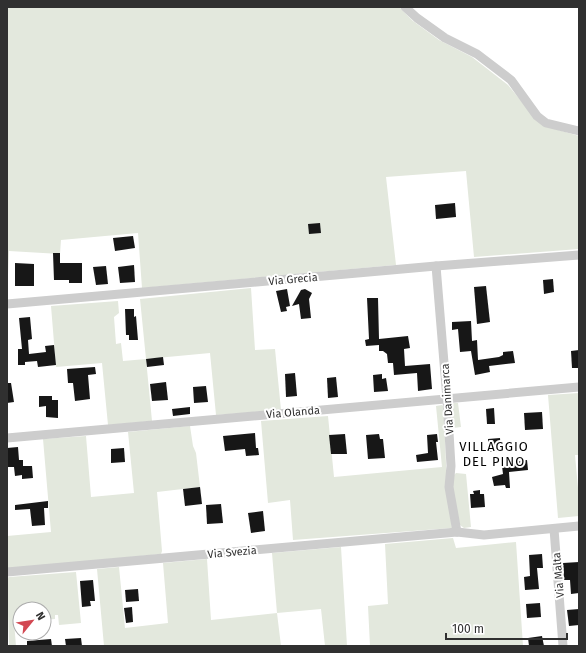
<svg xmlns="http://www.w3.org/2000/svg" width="586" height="653" viewBox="0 0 586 653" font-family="'Fira Sans',sans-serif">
<rect width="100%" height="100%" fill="#fff"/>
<!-- green -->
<g fill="#e3e8dd">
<path d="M 7,7 L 399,7 L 413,21 L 439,40 L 472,57 L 508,85 L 535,118 L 555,129 L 579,136 L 579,249 L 474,257 L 466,171 L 386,177 L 396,265 L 142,288 L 138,233 L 61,240 L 60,254 L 9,251 L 7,299 Z"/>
<path d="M 251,288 L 255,350 L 275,349 L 281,410 L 216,415 L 210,353 L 146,359 L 152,421 L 108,425 L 102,363 L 56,367 L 51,306 L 118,301 L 119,313 L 114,317 L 116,344 L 121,343 L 123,361 L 146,359 L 140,299 Z"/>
<path d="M 579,393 L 579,455 L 575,455 L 579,499 L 579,516 L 558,518 L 548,395 Z"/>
<path d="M 453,403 L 458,403 L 461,427 L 453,428 L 451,406 Z"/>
<path d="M 442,405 L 444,407 L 447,492 L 452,528 L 293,540 L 290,500 L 268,503 L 261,421 L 328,416 L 334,477 L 442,467 L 436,406 Z"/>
<path d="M 190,426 L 193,446 L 196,453 L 200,487 L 157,492 L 162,551 L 161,554 L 7,569 L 7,536 L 51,532 L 43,439 L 86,436 L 91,497 L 134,493 L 128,432 Z"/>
<path d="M 456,473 L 466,474 L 471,527 L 464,528 L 460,525 L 452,492 L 454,475 Z"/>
<path d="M 453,538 L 456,548 L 516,542 L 523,646 L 370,646 L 368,606 L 388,604 L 385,544 Z"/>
<path d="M 341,547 L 347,646 L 325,646 L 321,609 L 277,613 L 281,646 L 104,646 L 97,569 L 119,567 L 125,628 L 168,623 L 163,563 L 207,559 L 211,620 L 277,613 L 272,553 Z"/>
<path d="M 76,572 L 81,623 L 59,625 L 58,615 L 55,615 L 55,619 L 44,620 L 44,609 L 20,609 L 20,621 L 14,622 L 16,646 L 9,646 L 7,578 L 9,577 Z"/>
</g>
<!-- building -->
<g fill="#171717">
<path d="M 455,203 L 456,217 L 436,219 L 435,205 Z"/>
<path d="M 320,223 L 321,233 L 309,234 L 308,224 Z"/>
<path d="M 133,236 L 135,248 L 115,251 L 113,238 Z"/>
<path d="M 53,253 L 60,253 L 60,263 L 82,263 L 82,283 L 69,283 L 69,280 L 54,280 Z"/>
<path d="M 15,263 L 34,264 L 34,286 L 15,286 Z"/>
<path d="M 134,265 L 135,282 L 120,283 L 118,267 Z"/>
<path d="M 106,266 L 108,284 L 96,285 L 93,267 Z"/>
<path d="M 553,279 L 554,292 L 544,294 L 543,280 Z"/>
<path d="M 486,286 L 490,322 L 477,324 L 474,287 Z"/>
<path d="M 287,289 L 290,306 L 286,307 L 287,311 L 281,312 L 276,291 Z"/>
<path d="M 305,289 L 312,293 L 309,299 L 311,318 L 301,319 L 299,304 L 292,306 L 301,290 Z"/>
<path d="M 367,298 L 378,298 L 379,339 L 408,336 L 410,348 L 404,349 L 405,366 L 430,364 L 432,389 L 418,391 L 417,373 L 394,375 L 393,363 L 388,363 L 387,354 L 383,351 L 379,351 L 379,345 L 366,346 L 365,340 L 369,339 Z"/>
<path d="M 125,309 L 134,309 L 134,317 L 136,316 L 138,340 L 129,340 L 129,335 L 126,335 Z"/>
<path d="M 30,317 L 32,339 L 28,340 L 29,354 L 46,352 L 45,346 L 54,345 L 56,365 L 38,367 L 37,361 L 25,362 L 25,365 L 18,365 L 18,349 L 22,349 L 19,318 Z"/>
<path d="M 471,321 L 472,341 L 477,340 L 478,360 L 499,357 L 503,355 L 503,352 L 513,351 L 515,363 L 489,366 L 490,372 L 475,375 L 471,351 L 460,352 L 458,329 L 452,330 L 452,322 Z"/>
<path d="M 579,350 L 579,368 L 572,368 L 571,351 Z"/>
<path d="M 163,357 L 164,365 L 147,367 L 146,359 Z"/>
<path d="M 95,367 L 96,374 L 88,375 L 90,399 L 75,401 L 73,383 L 68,383 L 67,369 Z"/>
<path d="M 295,373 L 297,396 L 286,397 L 285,374 Z"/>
<path d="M 382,374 L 382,379 L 386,378 L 388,391 L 374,392 L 373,375 Z"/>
<path d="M 336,377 L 338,397 L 328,398 L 327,378 Z"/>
<path d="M 166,382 L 168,400 L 152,401 L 150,384 Z"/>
<path d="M 7,383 L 11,383 L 14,402 L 7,403 Z"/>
<path d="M 206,386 L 208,402 L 194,403 L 193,387 Z"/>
<path d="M 39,396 L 52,396 L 52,400 L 58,400 L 58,418 L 46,417 L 46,406 L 39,407 Z"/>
<path d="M 190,407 L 190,414 L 173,416 L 172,409 Z"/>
<path d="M 494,408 L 495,424 L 487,424 L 486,409 Z"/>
<path d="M 542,412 L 543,429 L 525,430 L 524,413 Z"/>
<path d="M 255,433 L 256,448 L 258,448 L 259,455 L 246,456 L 245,449 L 225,451 L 223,436 Z"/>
<path d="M 345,434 L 347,454 L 331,454 L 329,435 Z"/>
<path d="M 379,434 L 380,439 L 383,439 L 385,458 L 368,459 L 366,435 Z"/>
<path d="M 437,434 L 438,442 L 436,442 L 438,460 L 417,462 L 416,455 L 428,453 L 427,435 Z"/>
<path d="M 500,438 L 501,451 L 489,452 L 488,439 Z"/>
<path d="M 18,447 L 19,460 L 23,460 L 23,466 L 32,466 L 33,478 L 22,479 L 22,475 L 15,476 L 14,467 L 7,467 L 7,448 Z"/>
<path d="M 124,448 L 125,462 L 111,463 L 111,449 Z"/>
<path d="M 527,460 L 528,470 L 509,472 L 510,488 L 506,488 L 505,485 L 494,486 L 492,477 L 503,474 L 502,466 L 504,466 L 504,463 Z"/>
<path d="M 200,487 L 202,504 L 185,506 L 183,489 Z"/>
<path d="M 480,490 L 480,494 L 484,494 L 485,507 L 471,508 L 470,494 L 474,494 L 473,491 Z"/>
<path d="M 48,501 L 48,508 L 44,508 L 45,525 L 32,526 L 30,509 L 15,510 L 15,505 Z"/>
<path d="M 221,504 L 223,523 L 207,524 L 206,505 Z"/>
<path d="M 263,511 L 265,531 L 251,533 L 248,513 Z"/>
<path d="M 542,554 L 543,568 L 537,568 L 539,589 L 525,590 L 524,577 L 530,576 L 529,555 Z"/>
<path d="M 579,562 L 579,593 L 571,594 L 570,580 L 564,580 L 563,563 Z"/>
<path d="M 93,580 L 95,601 L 90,601 L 91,606 L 82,607 L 80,581 Z"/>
<path d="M 138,589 L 139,601 L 126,602 L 125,590 Z"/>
<path d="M 540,603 L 541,617 L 527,618 L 526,604 Z"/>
<path d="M 132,607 L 133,622 L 126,623 L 124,608 Z"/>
<path d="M 579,609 L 579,625 L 569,626 L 567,610 Z"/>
<path d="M 542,636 L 544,646 L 529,646 L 528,638 Z"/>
<path d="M 81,638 L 82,646 L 66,646 L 65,639 Z"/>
<path d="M 51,639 L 52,646 L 27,646 L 27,641 Z"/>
</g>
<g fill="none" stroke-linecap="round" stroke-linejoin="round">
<!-- street -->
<g stroke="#cdcdcd" stroke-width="9">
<path d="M 405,7 L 417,18 L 445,38 L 477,54 L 511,80 L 537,116 L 546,123 L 579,131"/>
<path d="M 436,266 L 447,399 L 451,466 L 449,487 L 457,532"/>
<path d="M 7,304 L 436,266 L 579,255"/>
<path d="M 7,438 L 579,387"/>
<path d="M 554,529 L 563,646"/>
<path d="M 7,572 L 457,532 L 484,535 L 579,526"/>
</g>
</g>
<g text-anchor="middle" stroke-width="4" stroke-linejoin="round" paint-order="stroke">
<!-- street labels -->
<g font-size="11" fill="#303030" stroke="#fff">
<text transform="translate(293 279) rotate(-5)" y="4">Via Grecia</text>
<text transform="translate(447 399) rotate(-94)" y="4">Via Danimarca</text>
<text transform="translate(293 412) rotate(-5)" y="4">Via Olanda</text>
<text transform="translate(232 552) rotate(-5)" y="4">Via Svezia</text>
<text transform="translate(558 575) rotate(-95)" y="4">Via Malta</text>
</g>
<!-- quarter labels -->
<g font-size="13" letter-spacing="1" fill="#000" stroke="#fff">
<text x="494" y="451">VILLAGGIO<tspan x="494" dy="15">DEL PINO</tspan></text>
</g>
</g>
<!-- border -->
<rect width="586" height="653" fill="none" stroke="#303030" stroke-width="16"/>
<!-- north arrow -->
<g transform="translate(32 621) rotate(60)"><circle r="19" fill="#ffffff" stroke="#acacac"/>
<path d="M0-3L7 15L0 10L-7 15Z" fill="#d24852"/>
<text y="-6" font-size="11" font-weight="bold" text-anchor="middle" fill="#303030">N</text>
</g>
<!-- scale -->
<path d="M446 633v6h121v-6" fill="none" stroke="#303030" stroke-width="2"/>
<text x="452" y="633" font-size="12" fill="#303030" stroke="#ffffff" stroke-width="3" paint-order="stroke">100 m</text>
</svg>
